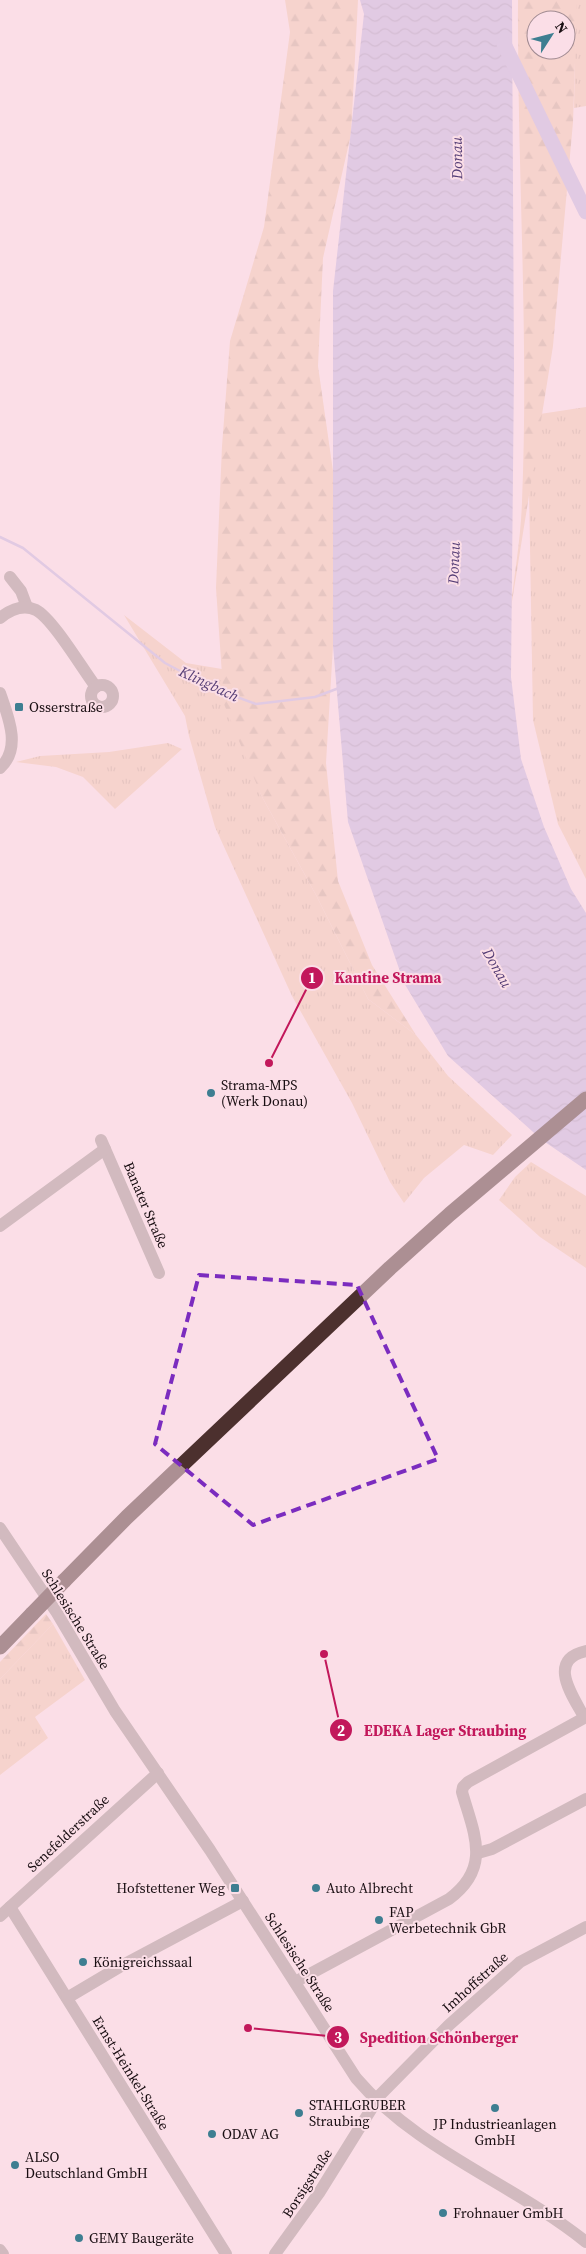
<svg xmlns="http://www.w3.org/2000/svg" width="586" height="2254" viewBox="0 0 586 2254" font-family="'Source Serif 4',serif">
<defs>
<pattern id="grass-tufts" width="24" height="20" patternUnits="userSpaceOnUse" patternTransform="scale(1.25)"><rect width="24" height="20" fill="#f0c5ad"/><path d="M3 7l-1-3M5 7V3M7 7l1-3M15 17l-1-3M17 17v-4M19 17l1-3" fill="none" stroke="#cda894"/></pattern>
<pattern id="forest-firs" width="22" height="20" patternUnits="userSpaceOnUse" patternTransform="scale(1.25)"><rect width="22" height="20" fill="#f0c5ad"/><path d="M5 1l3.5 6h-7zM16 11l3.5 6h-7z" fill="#cda894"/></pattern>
<pattern id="water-waves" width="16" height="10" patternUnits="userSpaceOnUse" patternTransform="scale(1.25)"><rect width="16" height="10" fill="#c2b1dd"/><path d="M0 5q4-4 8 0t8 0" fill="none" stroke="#a697bd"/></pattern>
</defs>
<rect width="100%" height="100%" fill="#fbdee7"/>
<!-- grass -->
<g fill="url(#grass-tufts)">
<path d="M 576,0 L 586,0 L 586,106 L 574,108 Z"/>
<path d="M 586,407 L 586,879 L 558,824 L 533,720 L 529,489 L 540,414 Z"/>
<path d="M 124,615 L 186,663 L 222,669 L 261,795 L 316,895 L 368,999 L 416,1035 L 448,1076 L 512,1135 L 493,1155 L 464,1145 L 424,1178 L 404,1203 L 390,1182 L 352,1103 L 292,996 L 215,827 L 189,736 L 185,716 Z"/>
<path d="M 168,743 L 182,749 L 115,809 L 83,777 L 56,767 L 16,762 L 40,756 L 109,752 Z"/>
<path d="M 531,1162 L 586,1196 L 586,1268 L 540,1237 L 499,1200 L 515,1177 Z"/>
<path d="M 53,1624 L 85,1680 L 35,1717 L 48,1738 L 0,1775 L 0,1679 Z"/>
</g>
<!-- forest -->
<g fill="url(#forest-firs)" fill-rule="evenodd">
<path d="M 285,0 L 358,0 L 351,134 L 323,258 L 318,366 L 333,471 L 333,646 L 326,763 L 338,881 L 372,965 L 416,1035 L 368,999 L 316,895 L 261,795 L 224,704 L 216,588 L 222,446 L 230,341 L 264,227 L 290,32 Z"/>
<path d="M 518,0 L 576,0 L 577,2 L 573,122 L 553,346 L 510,614 C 514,576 521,538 522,501 C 529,334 517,167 518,0 ZM 536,20 L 566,20 L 566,50 L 536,50 Z"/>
<path d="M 46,1614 L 53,1624 L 0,1679 L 0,1662 Z"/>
</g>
<!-- water -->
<path fill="url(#water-waves)" d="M 360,0 L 512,0 L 514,370 L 511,677 L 521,759 L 544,827 L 571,889 L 586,913 L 586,1170 L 542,1140 L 448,1056 L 404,983 L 348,822 L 333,646 L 333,291 L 364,14 Z"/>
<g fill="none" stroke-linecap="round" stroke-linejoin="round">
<!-- stream -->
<path stroke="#c2b1dd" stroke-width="2.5" d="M 0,537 L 23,548 L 165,663 L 210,687 L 256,704 L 315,697 L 339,688"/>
<!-- river -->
<path stroke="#c2b1dd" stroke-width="15" d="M 504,44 L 586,212"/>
<!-- minor -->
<g stroke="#9f8f8e" stroke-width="12">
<path d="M 10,577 L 21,591 L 27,607"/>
<path d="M 0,618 C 10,610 23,604 36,610 C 53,619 83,670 96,687"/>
<circle cx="102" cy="696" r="11"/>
<path d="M 0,693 C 8,716 22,748 0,768"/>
<path d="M 101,1140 L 159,1273"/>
<path d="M 0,1226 L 105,1149"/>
<path d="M 0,1528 L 57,1613 L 115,1711 L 210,1850 L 356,2078 C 418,2151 513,2183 586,2242"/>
<path d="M 584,1717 C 573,1696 546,1660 586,1651"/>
<path d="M 478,1853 L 492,1849 L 586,1799"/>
<path d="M 10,1907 L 226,2254"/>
<path d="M 0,1916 L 158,1773"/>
<path d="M 295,1982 L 449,1899 C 492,1867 474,1834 462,1792 L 463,1787 L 468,1782 L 586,1717"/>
<path d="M 67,1998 L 121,1966 L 243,1901"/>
<path d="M 0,2250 L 3,2254"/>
<path d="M 275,2254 L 319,2193 L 380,2095 L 449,2025 L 520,1962 L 586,1927"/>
</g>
<!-- highway -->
<g stroke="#4c302e" stroke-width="15">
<path d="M 64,1581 L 127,1517 L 390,1268 L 450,1214 L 586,1099"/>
<path d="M 0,1647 L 32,1614"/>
</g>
<!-- highway-bridge -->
<path stroke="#4c302e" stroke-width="15" d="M 32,1614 L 64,1581"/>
</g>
<!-- marked area -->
<path d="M0 0H586V2254H0ZM 199,1275 L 357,1285 L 438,1459 L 253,1525 L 155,1444 Z" fill="#fbdee7" fill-opacity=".55" fill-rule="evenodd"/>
<path fill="none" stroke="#7b2cbf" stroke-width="4" stroke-dasharray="10 6" stroke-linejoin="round" d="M 199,1275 L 357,1285 L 438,1459 L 253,1525 L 155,1444 Z"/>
<!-- markers -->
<g fill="#3e7e91" stroke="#fbdee7" stroke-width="2">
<rect x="14" y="702" width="10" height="10" rx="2.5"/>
<circle cx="211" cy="1093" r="5"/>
<rect x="230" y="1883" width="10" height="10" rx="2.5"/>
<circle cx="316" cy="1888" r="5"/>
<circle cx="379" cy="1920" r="5"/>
<circle cx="83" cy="1962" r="5"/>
<circle cx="495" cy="2108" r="5"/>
<circle cx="299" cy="2113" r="5"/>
<circle cx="212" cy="2134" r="5"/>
<circle cx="15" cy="2165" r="5"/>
<circle cx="443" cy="2213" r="5"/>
<circle cx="79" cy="2238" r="5"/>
</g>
<g text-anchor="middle" stroke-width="4" stroke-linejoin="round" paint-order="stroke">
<!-- poi labels -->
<g font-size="14" fill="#190e12" stroke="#fbdee7" text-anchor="start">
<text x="29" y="712">Osserstraße</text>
<text x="221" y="1090">Strama-MPS<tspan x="221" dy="16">(Werk Donau)</tspan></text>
<text x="225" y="1893" text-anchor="end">Hofstettener Weg</text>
<text x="326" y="1893">Auto Albrecht</text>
<text x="389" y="1917">FAP<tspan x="389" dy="16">Werbetechnik GbR</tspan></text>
<text x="93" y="1967">Königreichssaal</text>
<text x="309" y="2110">STAHLGRUBER<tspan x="309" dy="16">Straubing</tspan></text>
<text x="495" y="2129" text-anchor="middle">JP Industrieanlagen<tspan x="495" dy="16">GmbH</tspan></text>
<text x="222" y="2139">ODAV AG</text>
<text x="25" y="2162">ALSO<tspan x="25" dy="16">Deutschland GmbH</tspan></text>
<text x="453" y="2218">Frohnauer GmbH</text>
<text x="89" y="2243">GEMY Baugeräte</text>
</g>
<!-- street labels -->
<g font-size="14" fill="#190e12" stroke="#fbdee7">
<text transform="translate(146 1205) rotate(67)" y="5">Banater Straße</text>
<text transform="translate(76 1619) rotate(58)" y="5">Schlesische Straße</text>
<text transform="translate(68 1833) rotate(-43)" y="5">Senefelderstraße</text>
<text transform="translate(300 1962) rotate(57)" y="5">Schlesische Straße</text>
<text transform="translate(475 1982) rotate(-42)" y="5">Imhoffstraße</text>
<text transform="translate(131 2073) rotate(58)" y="5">Ernst-Heinkel-Straße</text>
<text transform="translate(307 2183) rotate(-57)" y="5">Borsigstraße</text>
</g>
<!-- water labels -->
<g font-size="15" font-style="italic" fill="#563e76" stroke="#fbdee7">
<text transform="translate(457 158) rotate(-91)" y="5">Donau</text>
<text transform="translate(454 563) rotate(-88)" y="5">Donau</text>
<text transform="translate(209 684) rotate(25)" y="5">Klingbach</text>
<text transform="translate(497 968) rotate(60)" y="5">Donau</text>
</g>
</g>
<!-- callouts -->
<path fill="none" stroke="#c2185b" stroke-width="2" d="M269 1063L312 978M324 1654L341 1730M248 2028L338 2037"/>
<g fill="#c2185b" stroke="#fbdee7" stroke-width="2">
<circle cx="269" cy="1063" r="5"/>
<circle cx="324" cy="1654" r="5"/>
<circle cx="248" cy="2028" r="5"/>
<circle cx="312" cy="978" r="12"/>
<circle cx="341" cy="1730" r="12"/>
<circle cx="338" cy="2037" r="12"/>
</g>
<g font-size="15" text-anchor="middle" font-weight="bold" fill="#fff">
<text x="312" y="983">1</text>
<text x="341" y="1736">2</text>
<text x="338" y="2043">3</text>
</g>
<g font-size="15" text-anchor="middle" font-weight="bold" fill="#c2185b" stroke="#fbdee7" stroke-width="4" stroke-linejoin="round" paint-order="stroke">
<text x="388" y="983">Kantine Strama</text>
<text x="445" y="1736">EDEKA Lager Straubing</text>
<text x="439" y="2043">Spedition Schönberger</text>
</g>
<!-- north arrow -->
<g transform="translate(551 35) rotate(54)"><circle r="24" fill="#fbdee7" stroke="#a18b92"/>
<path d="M0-4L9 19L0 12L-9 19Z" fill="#3e7e91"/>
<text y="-8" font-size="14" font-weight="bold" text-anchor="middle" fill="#190e12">N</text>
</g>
</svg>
